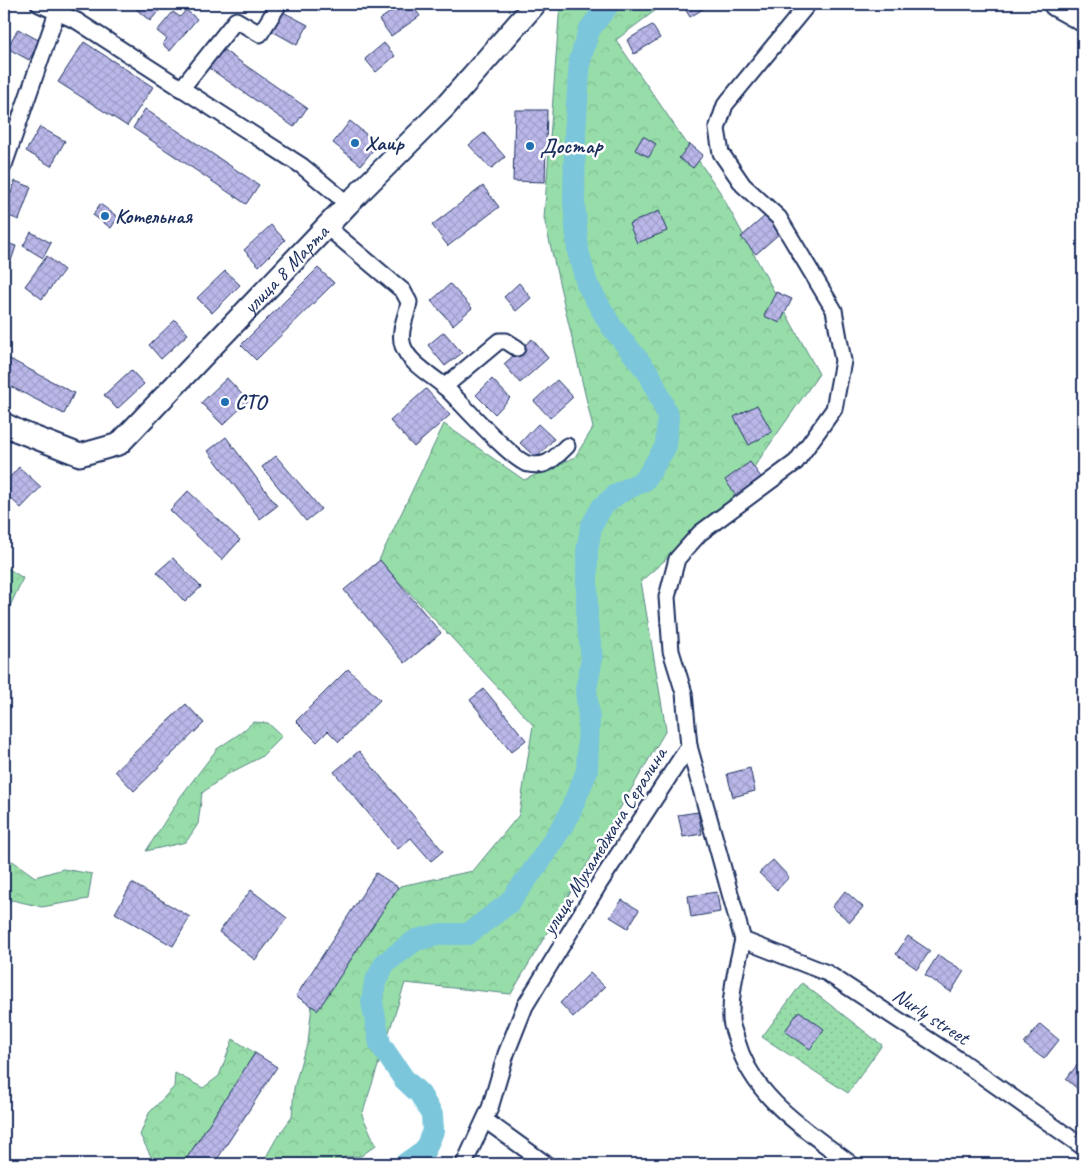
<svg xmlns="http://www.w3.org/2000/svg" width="1087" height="1168" viewBox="0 0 1087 1168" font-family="Caveat,sans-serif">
<defs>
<pattern id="grass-dots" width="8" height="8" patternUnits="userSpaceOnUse" patternTransform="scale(1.25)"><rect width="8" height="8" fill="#97dda9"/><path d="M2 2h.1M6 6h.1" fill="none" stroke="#82be94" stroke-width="1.8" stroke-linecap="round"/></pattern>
<pattern id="forest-crowns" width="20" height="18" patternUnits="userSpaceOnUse" patternTransform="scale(1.25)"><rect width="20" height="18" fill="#97dda9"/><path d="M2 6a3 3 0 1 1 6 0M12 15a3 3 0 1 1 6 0" fill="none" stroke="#82be94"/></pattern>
<pattern id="building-cross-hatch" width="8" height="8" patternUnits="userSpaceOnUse" patternTransform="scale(1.25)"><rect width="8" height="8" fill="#bbb8e9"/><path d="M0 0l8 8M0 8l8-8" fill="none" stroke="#a09eca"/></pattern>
</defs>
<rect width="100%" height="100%" fill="#fff"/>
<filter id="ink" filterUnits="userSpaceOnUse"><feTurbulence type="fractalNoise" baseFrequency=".02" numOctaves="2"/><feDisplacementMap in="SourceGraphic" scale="10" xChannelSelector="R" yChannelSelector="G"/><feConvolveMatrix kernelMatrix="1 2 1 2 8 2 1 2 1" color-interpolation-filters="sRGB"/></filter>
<g filter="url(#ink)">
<!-- grass -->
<path fill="url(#grass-dots)" stroke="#598684" d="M 802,983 L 882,1045 L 848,1093 L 762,1037 Z"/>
<!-- forest -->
<g fill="url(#forest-crowns)" stroke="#598684">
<path d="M 560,4 L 664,4 L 616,40 L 720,192 L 819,374 L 726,507 L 641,581 L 666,730 L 511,994 L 405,983 L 362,1115 L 376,1145 L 361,1156 L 345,1157 L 334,1164 L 262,1164 L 276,1139 L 292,1117 L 294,1088 L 303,1055 L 308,1043 L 312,1004 L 400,886 L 473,871 L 519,815 L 533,725 L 379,560 L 444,424 L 524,480 L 575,457 L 593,428 L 544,218 Z"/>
<path d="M 4,566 L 23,578 L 4,619 Z"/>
<path d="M 253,722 L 268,723 L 282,736 L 261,757 L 226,775 L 202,793 L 198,824 L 186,842 L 146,851 L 181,796 L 217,749 L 242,732 Z"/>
<path d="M 4,858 L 14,862 L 35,877 L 63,869 L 92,874 L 88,899 L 42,907 L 12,900 L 4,906 Z"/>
<path d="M 233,1039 L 255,1053 L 183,1164 L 155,1164 L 140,1135 L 149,1113 L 174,1087 L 175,1073 L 203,1088 L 219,1076 Z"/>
</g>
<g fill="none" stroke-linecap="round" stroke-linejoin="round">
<!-- river -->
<path stroke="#7bc6db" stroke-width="22" d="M 405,1164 L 425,1150 L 433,1131 L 432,1115 L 420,1094 L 404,1079 L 380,1044 L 372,1002 L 375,982 L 385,963 L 416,940 L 441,934 L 468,934 L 509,903 L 540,861 L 567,819 L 587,771 L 589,718 L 586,690 L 592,658 L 587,620 L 587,551 L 591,527 L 602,507 L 617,494 L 645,480 L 666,446 L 668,416 L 650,375 L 611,326 L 587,284 L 578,251 L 574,202 L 575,132 L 580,60 L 589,30 L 609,4"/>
</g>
<!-- building -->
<g fill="url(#building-cross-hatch)" stroke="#1b2f5e">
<path d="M 141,4 L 165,4 L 150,21 L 136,9 Z"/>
<path d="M 402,4 L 411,4 L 420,16 L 391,36 L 379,20 Z"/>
<path d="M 682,4 L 711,4 L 690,17 Z"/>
<path d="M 186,10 L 197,19 L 170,51 L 162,44 L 167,39 L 157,31 L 173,12 L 180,17 Z"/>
<path d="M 283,12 L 308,25 L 297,45 L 272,31 Z"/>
<path d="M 652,25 L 660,38 L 634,54 L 627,40 Z"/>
<path d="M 18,29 L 40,41 L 29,60 L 7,48 Z"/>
<path d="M 84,42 L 153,87 L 127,126 L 58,82 Z"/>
<path d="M 384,43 L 395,56 L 376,72 L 365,59 Z"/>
<path d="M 222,49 L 307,108 L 294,127 L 209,68 Z"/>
<path d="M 145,109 L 259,185 L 246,204 L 133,128 Z"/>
<path d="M 515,110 L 547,110 L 545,182 L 513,181 Z"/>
<path d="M 350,121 L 378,144 L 361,165 L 333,143 Z"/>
<path d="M 40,127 L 65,141 L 51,166 L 26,151 Z"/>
<path d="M 484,133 L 505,157 L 491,169 L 469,145 Z"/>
<path d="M 643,136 L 656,144 L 649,157 L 635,150 Z"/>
<path d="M 690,144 L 703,155 L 693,168 L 679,158 Z"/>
<path d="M 15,181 L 31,187 L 19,220 L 4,214 Z"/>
<path d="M 483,186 L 499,207 L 448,246 L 432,225 Z"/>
<path d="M 100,204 L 118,217 L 111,228 L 93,215 Z"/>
<path d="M 659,211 L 667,231 L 637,243 L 629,224 Z"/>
<path d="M 765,216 L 780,233 L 756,254 L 741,237 Z"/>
<path d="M 271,225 L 285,240 L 259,266 L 244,250 Z"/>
<path d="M 31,232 L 51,243 L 43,258 L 23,246 Z"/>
<path d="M 4,242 L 16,246 L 11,261 L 4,258 Z"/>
<path d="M 47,256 L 64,270 L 42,299 L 25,286 Z"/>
<path d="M 318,268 L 334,283 L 256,360 L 241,345 Z"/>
<path d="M 225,271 L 240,285 L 212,313 L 197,298 Z"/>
<path d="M 519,283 L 531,298 L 516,311 L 504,297 Z"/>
<path d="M 450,284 L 472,308 L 453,325 L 431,301 Z"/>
<path d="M 776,292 L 792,299 L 780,323 L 764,316 Z"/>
<path d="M 175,320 L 188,334 L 161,359 L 149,345 Z"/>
<path d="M 444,332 L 462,353 L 445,366 L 428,345 Z"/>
<path d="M 532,339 L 548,358 L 520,383 L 504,364 Z"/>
<path d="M 4,356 L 74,393 L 64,414 L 4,383 Z"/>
<path d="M 131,370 L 144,384 L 117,409 L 104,395 Z"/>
<path d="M 227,378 L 248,401 L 223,425 L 201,403 Z"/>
<path d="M 492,379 L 510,398 L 495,414 L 476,395 Z"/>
<path d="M 557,380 L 573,397 L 550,418 L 534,401 Z"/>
<path d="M 426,389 L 450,415 L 414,447 L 390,421 Z"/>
<path d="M 757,405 L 772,432 L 749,445 L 734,417 Z"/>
<path d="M 538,424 L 554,439 L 536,458 L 520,443 Z"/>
<path d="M 226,437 L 277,506 L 260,519 L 208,451 Z"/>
<path d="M 276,456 L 321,509 L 306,521 L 262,467 Z"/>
<path d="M 750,462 L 763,480 L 738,498 L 725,480 Z"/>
<path d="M 19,467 L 41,487 L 21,508 L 4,492 L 4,484 Z"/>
<path d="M 188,491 L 240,540 L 222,560 L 170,510 Z"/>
<path d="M 173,558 L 201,587 L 185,602 L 157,572 Z"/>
<path d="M 380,560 L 441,633 L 405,663 L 344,590 Z"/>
<path d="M 348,669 L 380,700 L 339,742 L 328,731 L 317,742 L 296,721 Z"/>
<path d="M 484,689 L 526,740 L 511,752 L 470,700 Z"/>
<path d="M 186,704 L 204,723 L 134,791 L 115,771 Z"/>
<path d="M 359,751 L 443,851 L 431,861 L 411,838 L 398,849 L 334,772 Z"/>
<path d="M 750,768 L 755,791 L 733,797 L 727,774 Z"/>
<path d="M 698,812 L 702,834 L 683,837 L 678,815 Z"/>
<path d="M 773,860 L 789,877 L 777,890 L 759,873 Z"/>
<path d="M 376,873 L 398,887 L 318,1010 L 296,996 Z"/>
<path d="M 132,883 L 190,917 L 173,946 L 115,913 Z"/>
<path d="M 251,890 L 287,918 L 255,960 L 219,932 Z"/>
<path d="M 845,891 L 863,907 L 850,922 L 832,907 Z"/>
<path d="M 717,892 L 720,912 L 691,917 L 688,896 Z"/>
<path d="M 622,900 L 639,910 L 628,928 L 610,917 Z"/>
<path d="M 908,936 L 930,951 L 917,969 L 896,954 Z"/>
<path d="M 938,955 L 964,971 L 951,992 L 925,975 Z"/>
<path d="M 590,973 L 605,987 L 573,1017 L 560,1003 Z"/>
<path d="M 799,1011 L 824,1029 L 810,1049 L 785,1031 Z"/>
<path d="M 1040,1024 L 1059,1040 L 1044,1059 L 1024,1044 Z"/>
<path d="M 255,1053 L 277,1067 L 214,1164 L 183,1164 Z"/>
<path d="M 1078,1064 L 1083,1068 L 1083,1087 L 1080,1091 L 1066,1079 Z"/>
</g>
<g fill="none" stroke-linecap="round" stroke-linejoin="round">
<!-- street casing -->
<g stroke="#1b2f5e" stroke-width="19">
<g id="street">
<path d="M 39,4 L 77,21 L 302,166 L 348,204"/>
<path d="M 181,89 L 236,20 L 260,34 L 279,4"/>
<path d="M 4,165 L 57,12"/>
<path d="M 327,227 L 403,291 L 409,302 C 407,316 398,331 403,346 C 409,363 431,375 444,386 C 460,401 511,460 528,464 C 548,468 554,458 567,446"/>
<path d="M 444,387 L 499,341 L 506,341 L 517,348"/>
<path d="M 689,746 L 743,940 L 827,973 L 961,1061 L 1083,1147"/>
<path d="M 743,940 C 737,966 730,991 731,1019 C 731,1026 735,1034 737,1041 C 753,1098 806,1130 851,1164"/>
<path d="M 485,1120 L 546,1164"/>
<path d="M 464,1164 L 490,1108 L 506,1054 L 525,1006 L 599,884 L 689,746 L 684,693 L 671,651 L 667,597 L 677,559 L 700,533 L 796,462 L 834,409 L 843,361 L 834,310 L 779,218 L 743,185 L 721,153 L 717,129 L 725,105 L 808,4"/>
</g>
</g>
<!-- secondary casing -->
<g stroke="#1b2f5e" stroke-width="25">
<g id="secondary">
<path id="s1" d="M 4,424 L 18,431 L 80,455 L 119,444 L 348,204 L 444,108 L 535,4"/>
</g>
</g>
<!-- primary casing -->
<g stroke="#1b2f5e" stroke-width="28">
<path id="primary" d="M 1056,4 L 1083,19"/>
</g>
<!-- street -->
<use href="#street" stroke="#fff" stroke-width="15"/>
<!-- secondary -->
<use href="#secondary" stroke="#fff" stroke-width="21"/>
<!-- primary -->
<use href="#primary" stroke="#fff" stroke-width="24"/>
</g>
</g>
<!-- markers -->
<g fill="#1f6fb2" stroke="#fff" stroke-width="2">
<circle cx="355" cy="143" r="5"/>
<circle cx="530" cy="146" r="5"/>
<circle cx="105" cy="216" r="5"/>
<circle cx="225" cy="402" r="5"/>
</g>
<g text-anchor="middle" stroke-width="5" stroke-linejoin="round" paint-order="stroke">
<!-- poi labels -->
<g font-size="21" font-weight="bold" fill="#1b2f5e" stroke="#fff" text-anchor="start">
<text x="365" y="150">Хаир</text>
<text x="540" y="153">Достар</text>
<text x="115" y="223">Котельная</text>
<text x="235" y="409">СТО</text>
</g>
<!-- street labels -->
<g font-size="21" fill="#1b2f5e" stroke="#fff">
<text dy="7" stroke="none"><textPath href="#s1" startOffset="364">улица 8 Марта</textPath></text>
<text transform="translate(604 841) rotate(-58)" y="7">улица Мухамеджана Сералина</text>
<text transform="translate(931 1016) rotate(33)" y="7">Nurly street</text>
</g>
</g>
<!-- margin -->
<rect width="1087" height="1168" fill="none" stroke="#fff" stroke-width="20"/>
<rect x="10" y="10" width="1067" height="1148" fill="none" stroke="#1b2f5e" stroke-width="2" filter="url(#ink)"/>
</svg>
